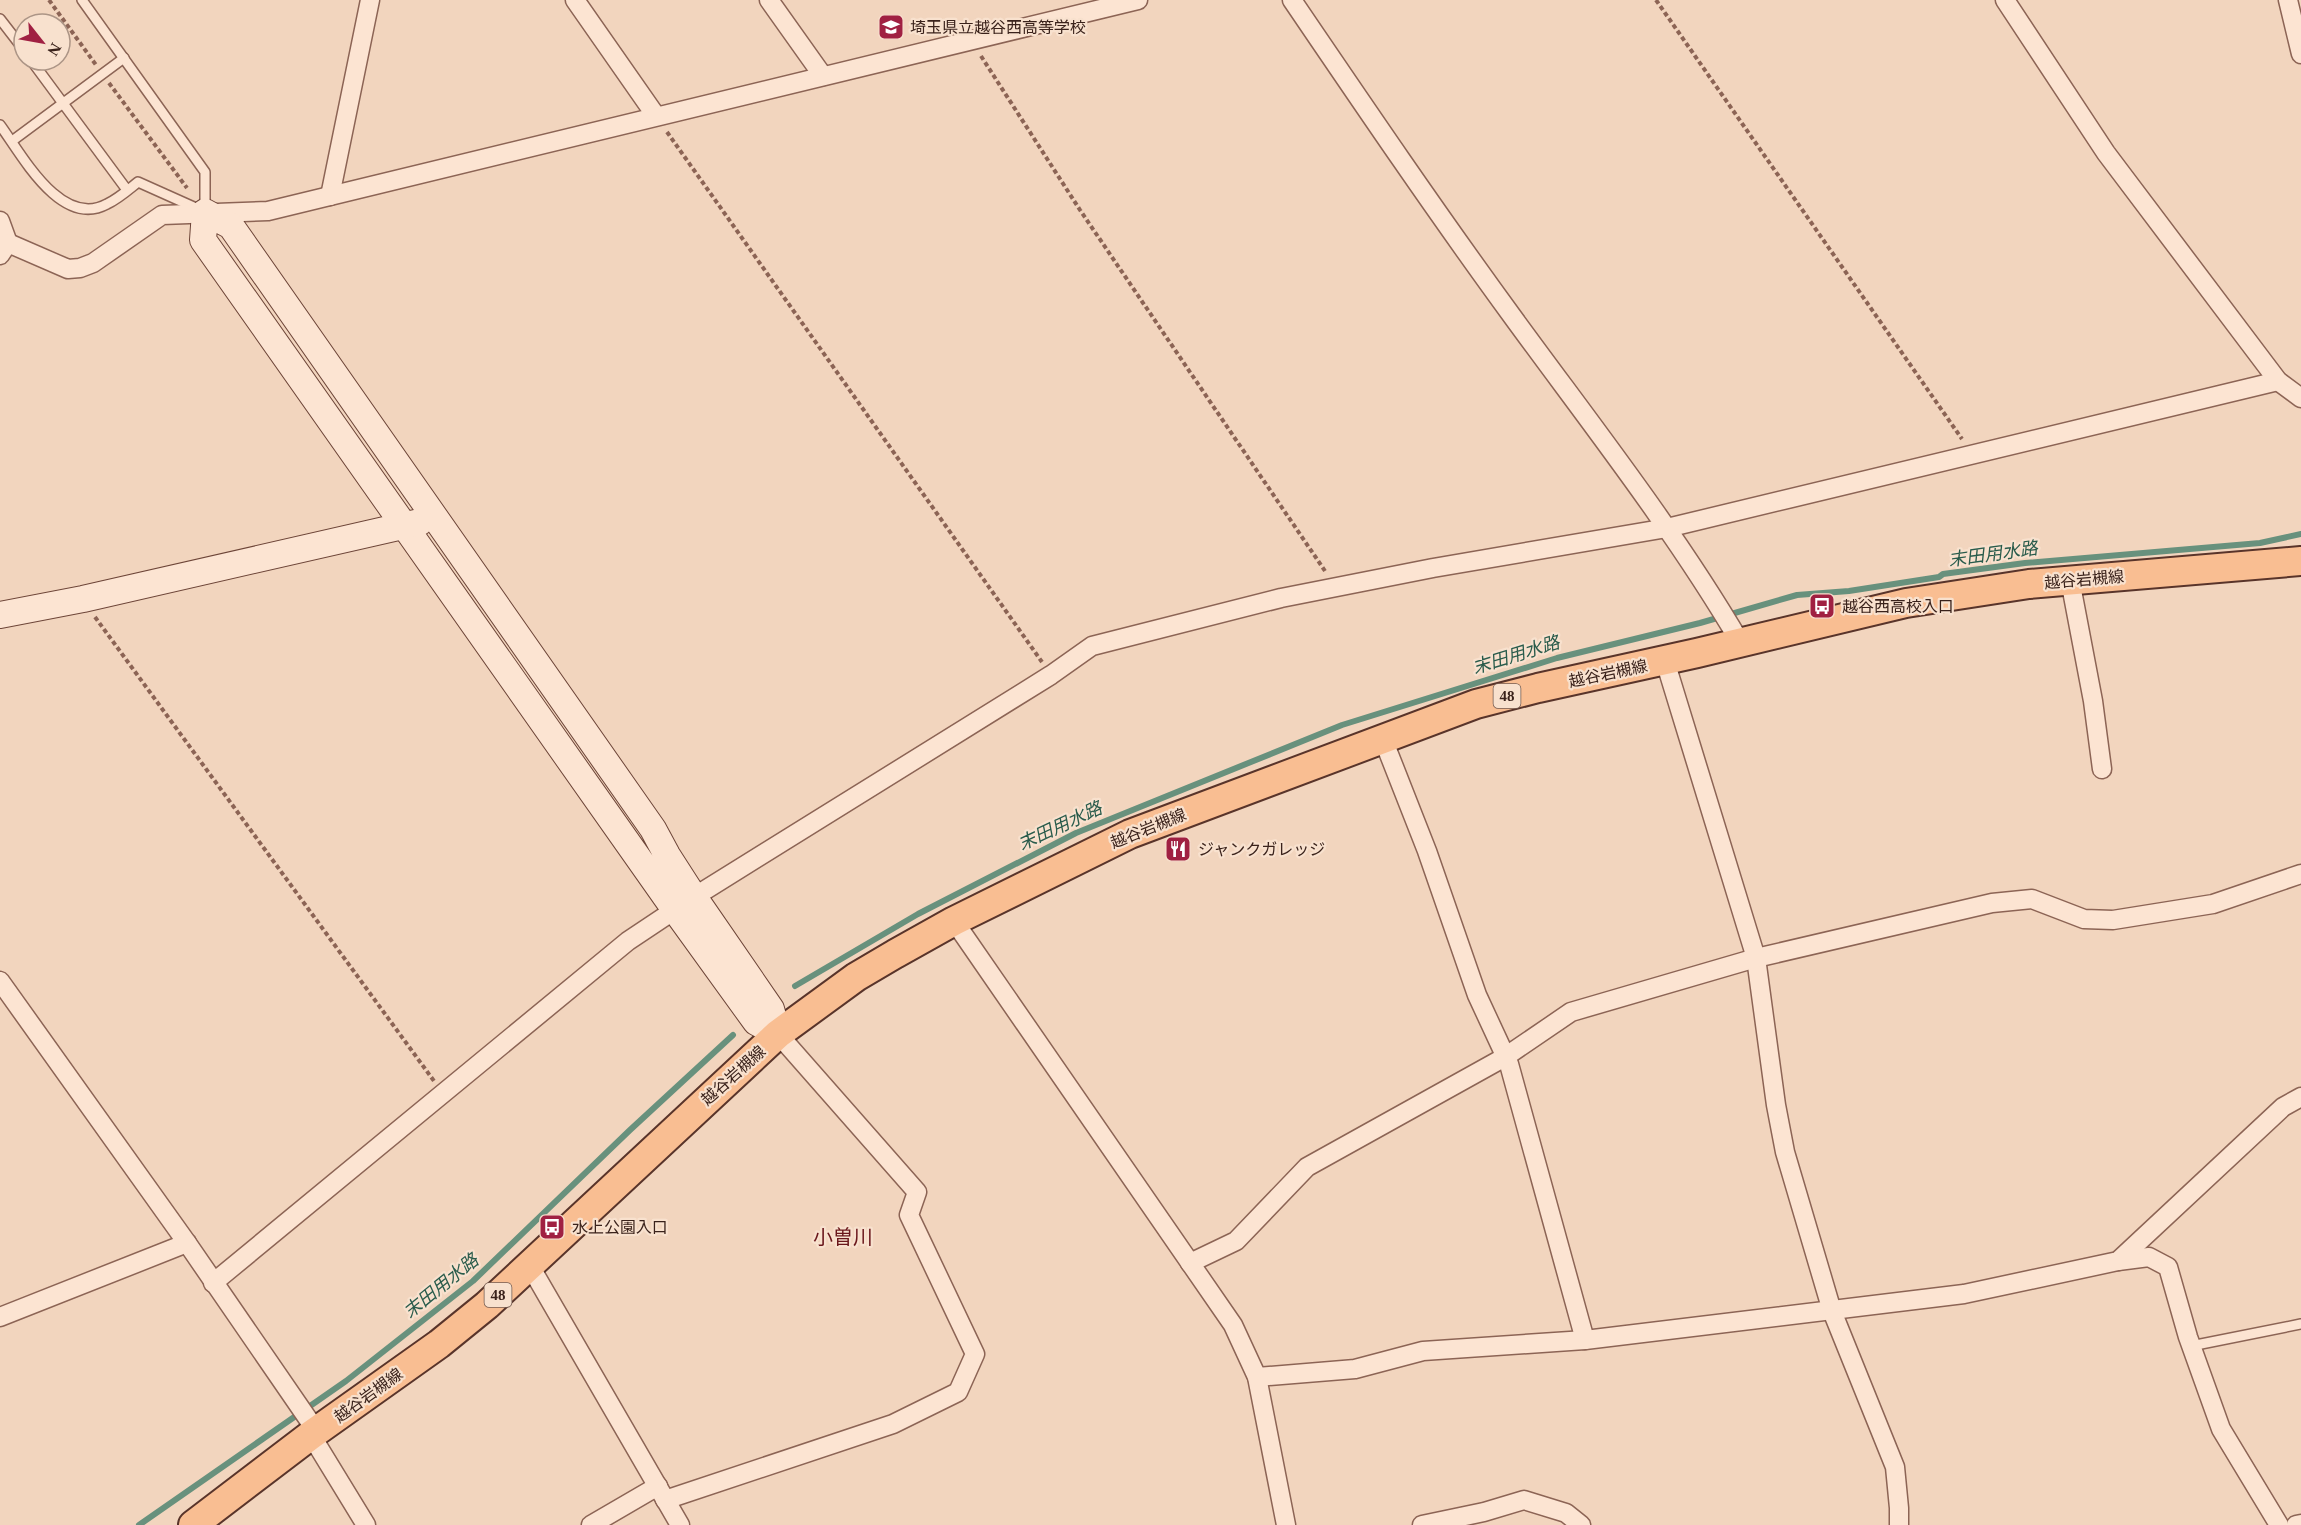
<svg xmlns="http://www.w3.org/2000/svg" width="2301" height="1525" viewBox="0 0 2301 1525" font-family="'Times New Roman','Noto Sans JP',serif">
<rect width="100%" height="100%" fill="#f2d5be"/>
<g fill="none" stroke-linecap="round" stroke-linejoin="round">
<!-- stream -->
<g stroke="#68917d" stroke-width="6">
<path d="M 795,986 L 918,914 L 1076,833 L 1342,725 L 1557,658 L 1700,623 L 1797,595 L 1849,591 L 1939,577 L 1943,574 L 2025,563 L 2260,543 L 2301,534"/>
<path d="M 139,1525 L 346,1381 L 473,1281 L 630,1130 L 733,1035"/>
</g>
<!-- lane casing -->
<g stroke="#8c6455" stroke-width="12">
<g id="lane">
<path d="M 0,19 L 24,50"/>
<path d="M 31,60 L 127,190"/>
<path d="M 0,125 C 22,155 61,229 107,204 C 118,199 128,190 138,182 L 205,212 L 205,172 L 82,0"/>
<path d="M 12,141 L 124,58"/>
<path d="M 2191,1346 L 2301,1324"/>
</g>
</g>
<!-- street casing -->
<g stroke="#8c6455" stroke-width="21">
<g id="street">
<path d="M 575,0 L 656,116"/>
<path d="M 769,0 L 823,76"/>
<path d="M 1292,0 C 1364,106 1436,212 1512,316 C 1590,423 1673,528 1740,642"/>
<path d="M 2005,0 L 2106,153 L 2278,381 L 2301,398"/>
<path d="M 2288,0 L 2301,54"/>
<path d="M 330,196 L 370,0"/>
<path d="M 0,221 L 8,243 L 0,255"/>
<path d="M 8,243 L 68,269 L 80,268 L 93,263 L 162,215 L 268,211 L 1138,0"/>
<path d="M 2070,580 L 2093,701 L 2102,769"/>
<path d="M 1665,661 L 1756,958 L 1776,1105 L 1785,1152 L 1832,1311 L 1895,1467 L 1899,1508 L 1899,1525"/>
<path d="M 1383,739 L 1427,851 L 1477,995 L 1509,1064 L 1585,1340"/>
<path d="M 954,921 L 1233,1325 L 1257,1377 L 1286,1525"/>
<path d="M 0,981 L 187,1243 L 317,1432"/>
<path d="M 2118,1261 L 2149,1257 L 2168,1267 L 2188,1337 L 2221,1429 L 2279,1525"/>
<path d="M 1190,1263 L 1236,1241 L 1307,1167 L 1505,1057 L 1571,1012 L 1756,958 L 1992,903 L 2032,899 L 2084,919 L 2113,920 L 2213,904 L 2301,874"/>
<path d="M 530,1266 L 680,1525"/>
<path d="M 213,1283 L 628,941 L 694,897 L 1051,675 L 1092,646 L 1281,598 L 1433,568 L 1667,528 L 2278,381"/>
<path d="M 0,1317 L 187,1243"/>
<path d="M 1257,1377 L 1355,1369 L 1423,1351 L 1585,1340 L 1964,1294 L 2118,1261 L 2283,1107 L 2301,1097"/>
<path d="M 311,1435 L 366,1525"/>
<path d="M 665,1500 L 893,1424 L 958,1392 L 975,1354 L 909,1215 L 917,1192 L 778,1034"/>
<path d="M 591,1525 L 658,1486"/>
<path d="M 1422,1525 L 1484,1512 L 1524,1500 L 1566,1513 L 1581,1525"/>
<path d="M 2296,1525 L 2301,1524"/>
</g>
</g>
<!-- secondary casing -->
<g stroke="#6d4538" stroke-width="28">
<g id="secondary">
<path d="M 205,212 L 231,226 L 653,829 L 667,855 L 694,897 L 771,1009 L 778,1034 L 756,1022 L 675,910 L 203,240 Z"/>
<path d="M 0,615 L 83,599 L 420,522"/>
</g>
</g>
<!-- primary casing -->
<g stroke="#59342a" stroke-width="32">
<path id="primary" d="M 193,1525 L 311,1435 L 439,1344 L 487,1305 L 778,1034 L 856,977 L 895,954 L 954,921 L 1130,834 L 1476,704 L 1538,688 L 1697,653 L 1906,603 L 2029,584 L 2301,561"/>
</g>
<!-- path -->
<g stroke="#8c6455" stroke-width="4" stroke-dasharray="4.5 3" stroke-linecap="butt">
<path d="M 49,0 L 96,65"/>
<path d="M 1656,0 L 1962,439"/>
<path d="M 981,56 L 1080,210 L 1325,571"/>
<path d="M 109,83 L 187,188"/>
<path d="M 667,132 L 1042,662"/>
<path d="M 95,617 L 434,1081"/>
</g>
<!-- lane -->
<use href="#lane" stroke="#fce4d2" stroke-width="9"/>
<!-- street -->
<use href="#street" stroke="#fce4d2" stroke-width="18"/>
<!-- secondary -->
<use href="#secondary" stroke="#fce4d2" stroke-width="26"/>
<!-- primary -->
<use href="#primary" stroke="#f9be92" stroke-width="28"/>
</g>
<!-- icons -->
<defs>
<g id="school-square" transform="scale(1.35)"><rect x="-9" y="-9" width="18" height="18" rx="4" fill="#a02042" stroke="#f8e1ce"/><path d="M0-5L7-2L0 1L-7-2ZM-4 1L0 2.5L4 1V4Q0 6-4 4Z" fill="#fff"/></g>
<g id="bus-square" transform="scale(1.35)"><rect x="-9" y="-9" width="18" height="18" rx="4" fill="#a02042" stroke="#f8e1ce"/><path d="M-5-6H5V4H4V6H2V4H-2V6H-4V4H-5ZM-3.5-4V0h7V-4ZM-3.5 1.2v1.5H-2V1.2ZM2 1.2v1.5H3.5V1.2Z" fill="#fff"/></g>
<g id="restaurant-square" transform="scale(1.35)"><rect x="-9" y="-9" width="18" height="18" rx="4" fill="#a02042" stroke="#f8e1ce"/><path d="M-5-6h1v4h1v-4h1v4h1v-4h1v5L-1.5 .5V6h-2V.5L-5-1ZM5-6V6H3V1.5H1.5Q1.5-4 5-6Z" fill="#fff"/></g>
</defs>
<g fill-rule="evenodd">
<use href="#school-square" x="891" y="27"/>
<use href="#bus-square" x="1822" y="606"/>
<use href="#restaurant-square" x="1178" y="849"/>
<use href="#bus-square" x="552" y="1227"/>
</g>
<g text-anchor="middle" stroke-width="4.5" stroke-linejoin="round" paint-order="stroke">
<!-- shield labels -->
<g fill="#f8e1ce" stroke="#735b51" stroke-width="1.5">
<rect x="1493.5" y="684" width="27" height="24" rx="4.5"/>
<rect x="484.5" y="1283" width="27" height="24" rx="4.5"/>
</g>
<g font-size="15" font-weight="bold" fill="#3a221b">
<text x="1507" y="701">48</text>
<text x="498" y="1300">48</text>
</g>
<!-- poi labels -->
<g font-size="16" fill="#3a221b" stroke="#f8e1ce" text-anchor="start">
<text x="910" y="33">埼玉県立越谷西高等学校</text>
<text x="1842" y="612">越谷西高校入口</text>
<text x="1198" y="855">ジャンクガレッジ</text>
<text x="572" y="1233">水上公園入口</text>
</g>
<!-- street labels -->
<g font-size="16" fill="#3a221b" stroke="#f8e1ce">
<text transform="translate(2084 579) rotate(-5)" y="6">越谷岩槻線</text>
<text transform="translate(1608 673) rotate(-12)" y="6">越谷岩槻線</text>
<text transform="translate(1148 828) rotate(-22)" y="6">越谷岩槻線</text>
<text transform="translate(733 1075) rotate(-42)" y="6">越谷岩槻線</text>
<text transform="translate(368 1395) rotate(-36)" y="6">越谷岩槻線</text>
</g>
<!-- water labels -->
<g font-size="18" font-style="italic" fill="#295b4b" stroke="#f8e1ce">
<text transform="translate(1993 554) rotate(-8)" y="6">末田用水路</text>
<text transform="translate(1516 655) rotate(-17)" y="6">末田用水路</text>
<text transform="translate(1060 826) rotate(-25)" y="6">末田用水路</text>
<text transform="translate(441 1286) rotate(-39)" y="6">末田用水路</text>
</g>
<!-- quarter labels -->
<g font-size="20" fill="#6a171b" stroke="#f8e1ce">
<text x="843" y="1244">小曽川</text>
</g>
</g>
<!-- north arrow -->
<g transform="translate(42 42) rotate(121)"><circle r="28" fill="#f8e1ce" stroke="#ac9586" stroke-width="1.5"/>
<path d="M0-4.5L10 22L0 15L-10 22Z" fill="#a02042"/>
<text y="-9" font-size="16" font-weight="bold" text-anchor="middle" fill="#3a221b">N</text>
</g>
</svg>
